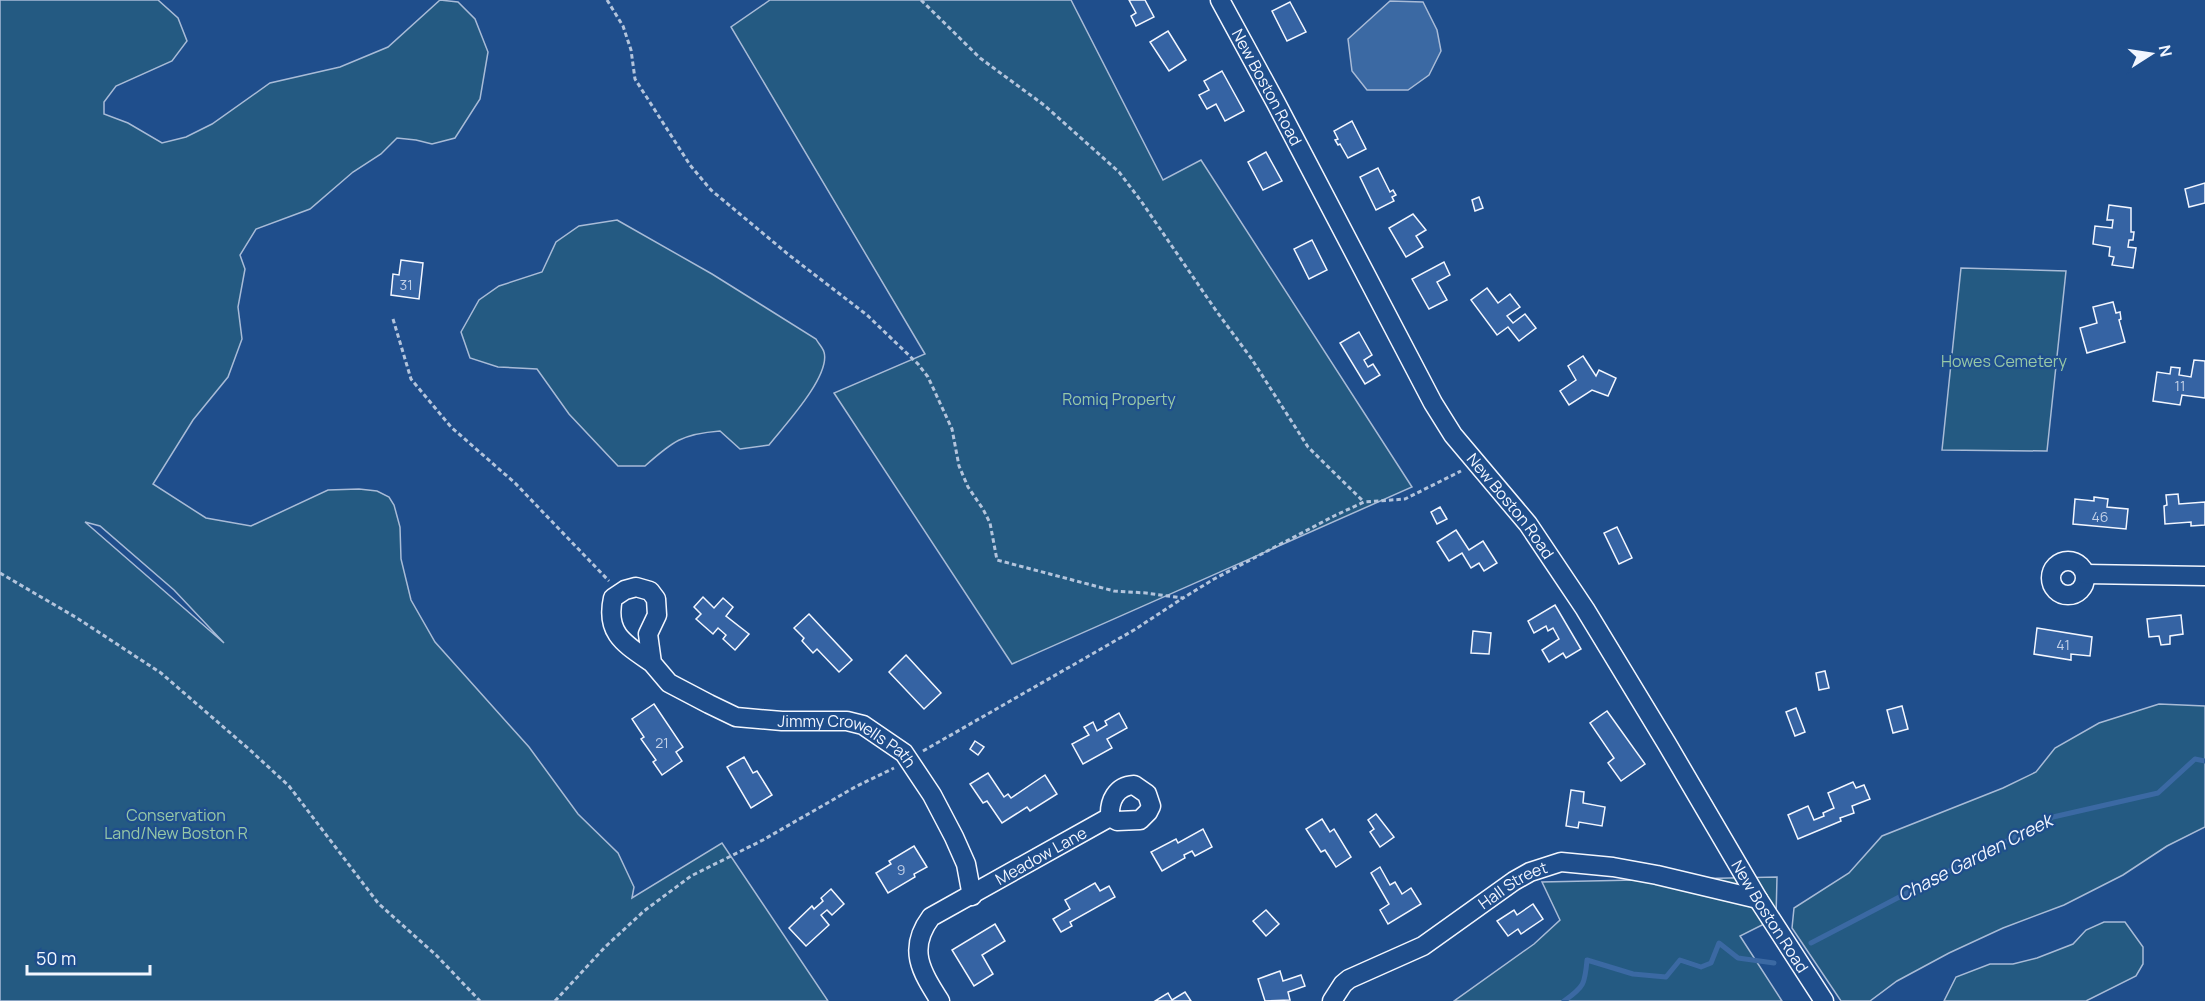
<svg xmlns="http://www.w3.org/2000/svg" width="2205" height="1001" viewBox="0 0 2205 1001" font-family="Manrope,sans-serif">
<rect width="100%" height="100%" fill="#1f4e8c"/>
<!-- green -->
<g fill="#245a82" stroke="#a8bbd7" stroke-width="1.5" fill-rule="evenodd">
<path d="M 0,0 L 158,0 L 178,18 L 187,41 L 172,61 L 116,86 L 104,102 L 104,114 L 128,123 L 162,143 L 186,137 L 212,124 L 270,83 L 340,67 L 388,47 L 440,0 L 458,2 L 475,19 L 488,52 L 480,99 L 455,138 L 432,144 L 416,140 L 397,138 L 381,154 L 353,172 L 310,209 L 256,229 L 240,255 L 245,269 L 238,307 L 242,339 L 228,377 L 193,420 L 153,484 L 206,518 L 251,526 L 328,490 L 359,489 L 377,491 L 389,497 L 394,505 L 400,527 L 401,559 L 411,600 L 435,642 L 529,747 L 578,814 L 618,853 L 634,887 L 632,898 L 722,843 L 828,1001 L 0,1001 ZM 85,522 L 100,526 L 174,590 L 224,643 Z"/>
<path d="M 770,0 L 1071,0 L 1163,180 L 1201,160 L 1412,487 L 1012,664 L 834,393 L 925,354 L 731,27 Z"/>
<path d="M 617,220 L 712,274 L 816,339 C 818,343 823,348 824,352 C 831,376 784,426 769,445 L 740,449 L 720,431 C 682,434 673,441 645,466 L 618,466 L 569,414 L 537,369 L 498,367 L 470,358 L 461,332 L 479,300 L 499,286 L 542,272 L 556,242 L 579,226 Z"/>
<path d="M 1961,268 L 2066,271 L 2047,451 L 1942,450 Z"/>
<path d="M 2159,704 L 2205,706 L 2205,827 L 2167,846 L 2123,875 L 2064,905 L 2003,928 L 1949,953 L 1897,981 L 1870,1001 L 1841,1001 L 1792,928 L 1794,908 L 1849,873 L 1882,836 L 2003,788 L 2036,772 L 2055,748 L 2099,723 Z"/>
<path d="M 1777,877 L 1776,918 L 1740,936 L 1782,1001 L 1454,1001 L 1534,944 L 1560,920 L 1542,882 Z"/>
<path d="M 2104,922 L 2125,922 L 2143,947 L 2143,964 L 2136,976 L 2086,1001 L 1944,1001 L 1956,977 L 1990,964 L 2013,964 L 2037,958 L 2073,944 L 2086,930 Z"/>
</g>
<!-- water -->
<path fill="#3b69a3" stroke="#a8bbd7" stroke-width="1.5" d="M 1390,1 L 1423,2 L 1437,30 L 1441,51 L 1429,75 L 1408,90 L 1367,90 L 1352,71 L 1348,39 Z"/>
<g fill="none" stroke-linecap="round" stroke-linejoin="round">
<!-- stream -->
<g stroke="#3b69a3" stroke-width="5">
<path d="M 1811,943 L 2053,817 L 2158,793 L 2195,759 L 2205,761"/>
<path d="M 1564,1001 C 1584,987 1585,984 1587,960 L 1633,974 L 1666,977 L 1680,960 L 1701,967 L 1711,963 L 1719,943 L 1738,958 L 1774,963"/>
</g>
</g>
<!-- building -->
<g fill="#3563a3" stroke="#f2f6ff" stroke-width="1.5">
<path d="M 1129,0 L 1145,0 L 1154,17 L 1136,26 L 1131,16 L 1136,13 Z"/>
<path d="M 1290,2 L 1306,32 L 1287,41 L 1272,11 Z"/>
<path d="M 1168,31 L 1186,60 L 1169,71 L 1150,42 Z"/>
<path d="M 1222,71 L 1244,111 L 1225,121 L 1216,104 L 1207,109 L 1199,95 L 1209,90 L 1204,81 Z"/>
<path d="M 1352,121 L 1366,149 L 1348,158 L 1340,144 L 1338,145 L 1335,140 L 1338,139 L 1334,131 Z"/>
<path d="M 1266,152 L 1282,181 L 1263,190 L 1248,162 Z"/>
<path d="M 1378,168 L 1390,192 L 1393,190 L 1396,195 L 1392,197 L 1394,201 L 1376,210 L 1360,177 Z"/>
<path d="M 2205,183 L 2205,203 L 2189,207 L 2185,189 Z"/>
<path d="M 1479,197 L 1483,208 L 1475,211 L 1472,200 Z"/>
<path d="M 2109,205 L 2131,208 L 2131,232 L 2134,232 L 2133,240 L 2129,240 L 2128,247 L 2136,248 L 2133,268 L 2112,265 L 2114,257 L 2109,256 L 2110,247 L 2093,244 L 2095,226 L 2112,228 L 2113,220 L 2107,220 Z"/>
<path d="M 1413,214 L 1426,230 L 1416,236 L 1423,247 L 1406,257 L 1389,228 Z"/>
<path d="M 1312,240 L 1327,270 L 1309,279 L 1294,249 Z"/>
<path d="M 401,260 L 423,263 L 419,299 L 391,295 L 393,274 L 399,275 Z"/>
<path d="M 1444,262 L 1450,275 L 1437,282 L 1447,300 L 1429,309 L 1412,279 Z"/>
<path d="M 1487,288 L 1498,303 L 1510,294 L 1520,307 L 1507,316 L 1513,323 L 1525,314 L 1536,328 L 1519,341 L 1508,327 L 1497,335 L 1471,300 Z"/>
<path d="M 2113,302 L 2116,313 L 2120,312 L 2121,319 L 2119,320 L 2125,342 L 2087,353 L 2080,328 L 2097,323 L 2093,307 Z"/>
<path d="M 1359,332 L 1372,355 L 1364,360 L 1368,367 L 1373,364 L 1380,375 L 1365,384 L 1340,343 Z"/>
<path d="M 1583,356 L 1596,376 L 1599,370 L 1616,378 L 1608,396 L 1592,390 L 1569,405 L 1560,391 L 1576,380 L 1568,366 Z"/>
<path d="M 2194,360 L 2205,361 L 2205,398 L 2182,395 L 2180,405 L 2153,401 L 2157,372 L 2170,374 L 2171,367 L 2180,368 L 2179,375 L 2191,377 Z"/>
<path d="M 2178,494 L 2179,504 L 2205,502 L 2205,525 L 2191,526 L 2191,522 L 2165,524 L 2164,506 L 2167,505 L 2166,495 Z"/>
<path d="M 2094,497 L 2108,499 L 2107,507 L 2128,509 L 2126,529 L 2073,524 L 2075,499 L 2094,501 Z"/>
<path d="M 1440,507 L 1447,519 L 1437,524 L 1431,512 Z"/>
<path d="M 1617,527 L 1632,558 L 1619,564 L 1604,533 Z"/>
<path d="M 1456,530 L 1469,550 L 1483,541 L 1497,563 L 1484,571 L 1479,563 L 1471,568 L 1462,553 L 1449,561 L 1437,542 Z"/>
<path d="M 703,597 L 714,608 L 723,598 L 733,607 L 726,616 L 749,634 L 735,650 L 723,639 L 726,635 L 718,628 L 713,634 L 696,619 L 701,614 L 694,607 Z"/>
<path d="M 1555,605 L 1581,649 L 1566,658 L 1563,653 L 1549,662 L 1542,650 L 1559,639 L 1553,628 L 1548,631 L 1546,626 L 1534,633 L 1528,621 Z"/>
<path d="M 809,614 L 852,660 L 839,672 L 817,649 L 813,653 L 802,641 L 804,638 L 794,628 Z"/>
<path d="M 2181,615 L 2183,634 L 2170,636 L 2170,644 L 2161,645 L 2159,636 L 2149,637 L 2147,619 Z"/>
<path d="M 2037,628 L 2092,637 L 2090,656 L 2071,654 L 2071,660 L 2034,654 Z"/>
<path d="M 1473,631 L 1491,633 L 1489,654 L 1471,653 Z"/>
<path d="M 906,655 L 941,693 L 924,709 L 889,672 Z"/>
<path d="M 1825,671 L 1829,688 L 1819,690 L 1816,673 Z"/>
<path d="M 654,704 L 683,747 L 676,752 L 682,761 L 662,775 L 653,762 L 656,760 L 641,739 L 644,737 L 632,719 Z"/>
<path d="M 1902,706 L 1908,729 L 1893,733 L 1887,710 Z"/>
<path d="M 1796,708 L 1805,732 L 1795,736 L 1786,712 Z"/>
<path d="M 1607,711 L 1645,764 L 1621,781 L 1608,763 L 1614,758 L 1590,723 Z"/>
<path d="M 1119,713 L 1127,728 L 1107,739 L 1112,748 L 1083,764 L 1072,744 L 1089,735 L 1084,727 L 1093,722 L 1097,731 L 1107,725 L 1105,721 Z"/>
<path d="M 975,741 L 984,747 L 978,755 L 970,749 Z"/>
<path d="M 744,757 L 753,773 L 757,771 L 772,795 L 751,808 L 727,767 Z"/>
<path d="M 988,773 L 1004,797 L 1008,794 L 1011,798 L 1045,775 L 1057,794 L 1030,811 L 1027,807 L 1002,823 L 987,801 L 983,803 L 970,784 Z"/>
<path d="M 1853,782 L 1856,788 L 1864,785 L 1870,799 L 1852,806 L 1854,813 L 1840,818 L 1841,821 L 1798,839 L 1788,815 L 1808,806 L 1814,820 L 1824,816 L 1823,813 L 1834,808 L 1828,793 Z"/>
<path d="M 1571,790 L 1584,792 L 1583,803 L 1605,807 L 1602,826 L 1579,822 L 1578,828 L 1566,826 Z"/>
<path d="M 1376,814 L 1394,837 L 1380,847 L 1370,832 L 1374,829 L 1368,820 Z"/>
<path d="M 1322,819 L 1330,832 L 1334,829 L 1351,857 L 1336,867 L 1325,850 L 1321,852 L 1306,829 Z"/>
<path d="M 1203,829 L 1212,847 L 1195,856 L 1192,851 L 1184,855 L 1185,858 L 1162,871 L 1151,852 L 1176,839 L 1178,843 Z"/>
<path d="M 914,846 L 927,867 L 914,874 L 915,877 L 888,893 L 876,873 L 891,864 L 889,861 Z"/>
<path d="M 1380,867 L 1390,885 L 1395,882 L 1402,894 L 1411,888 L 1421,904 L 1388,924 L 1380,910 L 1389,904 L 1371,873 Z"/>
<path d="M 1095,883 L 1100,891 L 1109,886 L 1115,897 L 1070,922 L 1072,926 L 1061,932 L 1053,919 L 1070,909 L 1065,900 Z"/>
<path d="M 831,889 L 844,904 L 832,915 L 827,910 L 821,915 L 829,925 L 806,946 L 789,928 L 812,906 L 814,909 L 823,901 L 821,898 Z"/>
<path d="M 1533,904 L 1543,919 L 1521,934 L 1518,929 L 1508,936 L 1497,921 L 1514,910 L 1517,915 Z"/>
<path d="M 1266,910 L 1279,924 L 1266,936 L 1253,921 Z"/>
<path d="M 995,924 L 1005,941 L 982,955 L 993,974 L 974,986 L 952,950 Z"/>
<path d="M 1280,971 L 1283,981 L 1301,975 L 1305,986 L 1288,992 L 1290,1000 L 1265,1001 L 1258,979 Z"/>
<path d="M 1185,992 L 1191,1001 L 1155,1001 L 1168,993 L 1172,1000 Z"/>
</g>
<g fill="none" stroke-linecap="round" stroke-linejoin="round">
<!-- minor casing -->
<g stroke="#f2f6ff" stroke-width="21">
<g id="minor">
<path id="s1" d="M 1220,0 L 1276,103 L 1433,403 L 1453,435 L 1528,524 L 1585,609 L 1667,744 L 1758,899 L 1824,1001"/>
<circle cx="2068" cy="578" r="17"/>
<path d="M 2085,574 L 2205,576"/>
<path id="s2" d="M 652,663 C 625,644 605,634 613,598 L 625,590 L 636,587 L 650,591 L 656,599 L 657,615 L 648,634 L 652,663 L 669,683 L 709,704 L 736,717 L 782,721 L 847,721 L 863,725 L 904,753 L 932,795 L 954,837 L 966,864 L 972,896"/>
<path id="s3" d="M 940,1001 C 921,971 907,949 931,917 L 1110,817 L 1117,821 L 1140,820 L 1148,812 L 1151,806 L 1147,794 L 1134,785 C 1116,786 1109,801 1110,817"/>
<path id="s4" d="M 1332,1001 L 1343,984 L 1349,979 L 1423,946 L 1514,881 L 1530,872 L 1561,862 L 1613,867 L 1657,875 L 1758,899"/>
</g>
</g>
<!-- path -->
<g stroke="#b3c4dc" stroke-width="3" stroke-dasharray="4.5 3" stroke-linecap="butt">
<path d="M 607,0 L 623,26 L 631,50 L 635,79 L 690,165 L 711,190 L 789,255 L 867,315 L 918,364 L 928,377 L 952,429 L 959,466 L 968,487 L 983,509 L 990,523 L 997,560 L 1114,591 L 1146,593 L 1183,598 L 1214,579 L 1334,516 L 1364,502 L 1405,499 L 1461,471"/>
<path d="M 921,0 L 980,58 L 1044,105 L 1119,172 L 1141,201 L 1217,312 L 1251,358 L 1308,447 L 1364,502"/>
<path d="M 393,319 L 411,379 L 451,427 L 515,483 L 609,581"/>
<path d="M 0,573 L 77,618 L 161,673 L 250,750 L 289,786 L 378,903 L 436,955 L 480,1001"/>
<path d="M 923,751 L 1134,630 L 1183,598"/>
<path d="M 555,1001 L 605,947 L 644,911 L 691,876 L 763,840 L 855,787 L 894,768"/>
</g>
<!-- minor -->
<use href="#minor" stroke="#1f4e8c" stroke-width="18"/>
</g>
<g text-anchor="middle" stroke-width="4.5" stroke-linejoin="round" paint-order="stroke">
<!-- number labels -->
<g font-size="14" fill="#c3d1e8">
<text x="406" y="290">31</text>
<text x="2180" y="391">11</text>
<text x="2100" y="522">46</text>
<text x="2063" y="650">41</text>
<text x="662" y="748">21</text>
<text x="901" y="875">9</text>
</g>
<!-- street labels -->
<g font-size="16" fill="#f2f6ff" stroke="#1f4e8c">
<text dy="6" stroke="none"><textPath href="#s1" startOffset="99">New Boston Road</textPath></text>
<text dy="6" stroke="none"><textPath href="#s1" startOffset="585">New Boston Road</textPath></text>
<text dy="6" stroke="none"><textPath href="#s2" startOffset="418">Jimmy Crowells Path</textPath></text>
<text dy="6" stroke="none"><textPath href="#s3" startOffset="218">Meadow Lane</textPath></text>
<text dy="6" stroke="none"><textPath href="#s4" startOffset="218">Hall Street</textPath></text>
<text dy="6" stroke="none"><textPath href="#s1" startOffset="1071">New Boston Road</textPath></text>
</g>
<!-- park labels -->
<g font-size="16" fill="#97c8a6" stroke="#1f4e8c">
<text x="2004" y="367">Howes Cemetery</text>
<text x="1119" y="405">Romiq Property</text>
<text x="176" y="821">Conservation<tspan x="176" dy="18">Land/New Boston R</tspan></text>
</g>
<!-- water labels -->
<g font-size="18" font-style="italic" fill="#f2f6ff" stroke="#1f4e8c">
<text transform="translate(1975 858) rotate(-27)" y="6">Chase Garden Creek</text>
</g>
</g>
<!-- north arrow -->
<g transform="translate(2151 54) rotate(78)" stroke="#1f4e8c" stroke-width="4.5" paint-order="stroke">
<path d="M0-4.5L10 22L0 15L-10 22Z" fill="#f2f6ff"/>
<text y="-9" font-size="16" font-weight="bold" text-anchor="middle" fill="#f2f6ff">N</text>
</g>
<!-- scale -->
<path d="M27 965v9h123v-9" fill="none" stroke="#f2f6ff" stroke-width="3"/>
<text x="36" y="965" font-size="18" fill="#f2f6ff" stroke="#1f4e8c" stroke-width="4.5" paint-order="stroke">50 m</text>
</svg>
